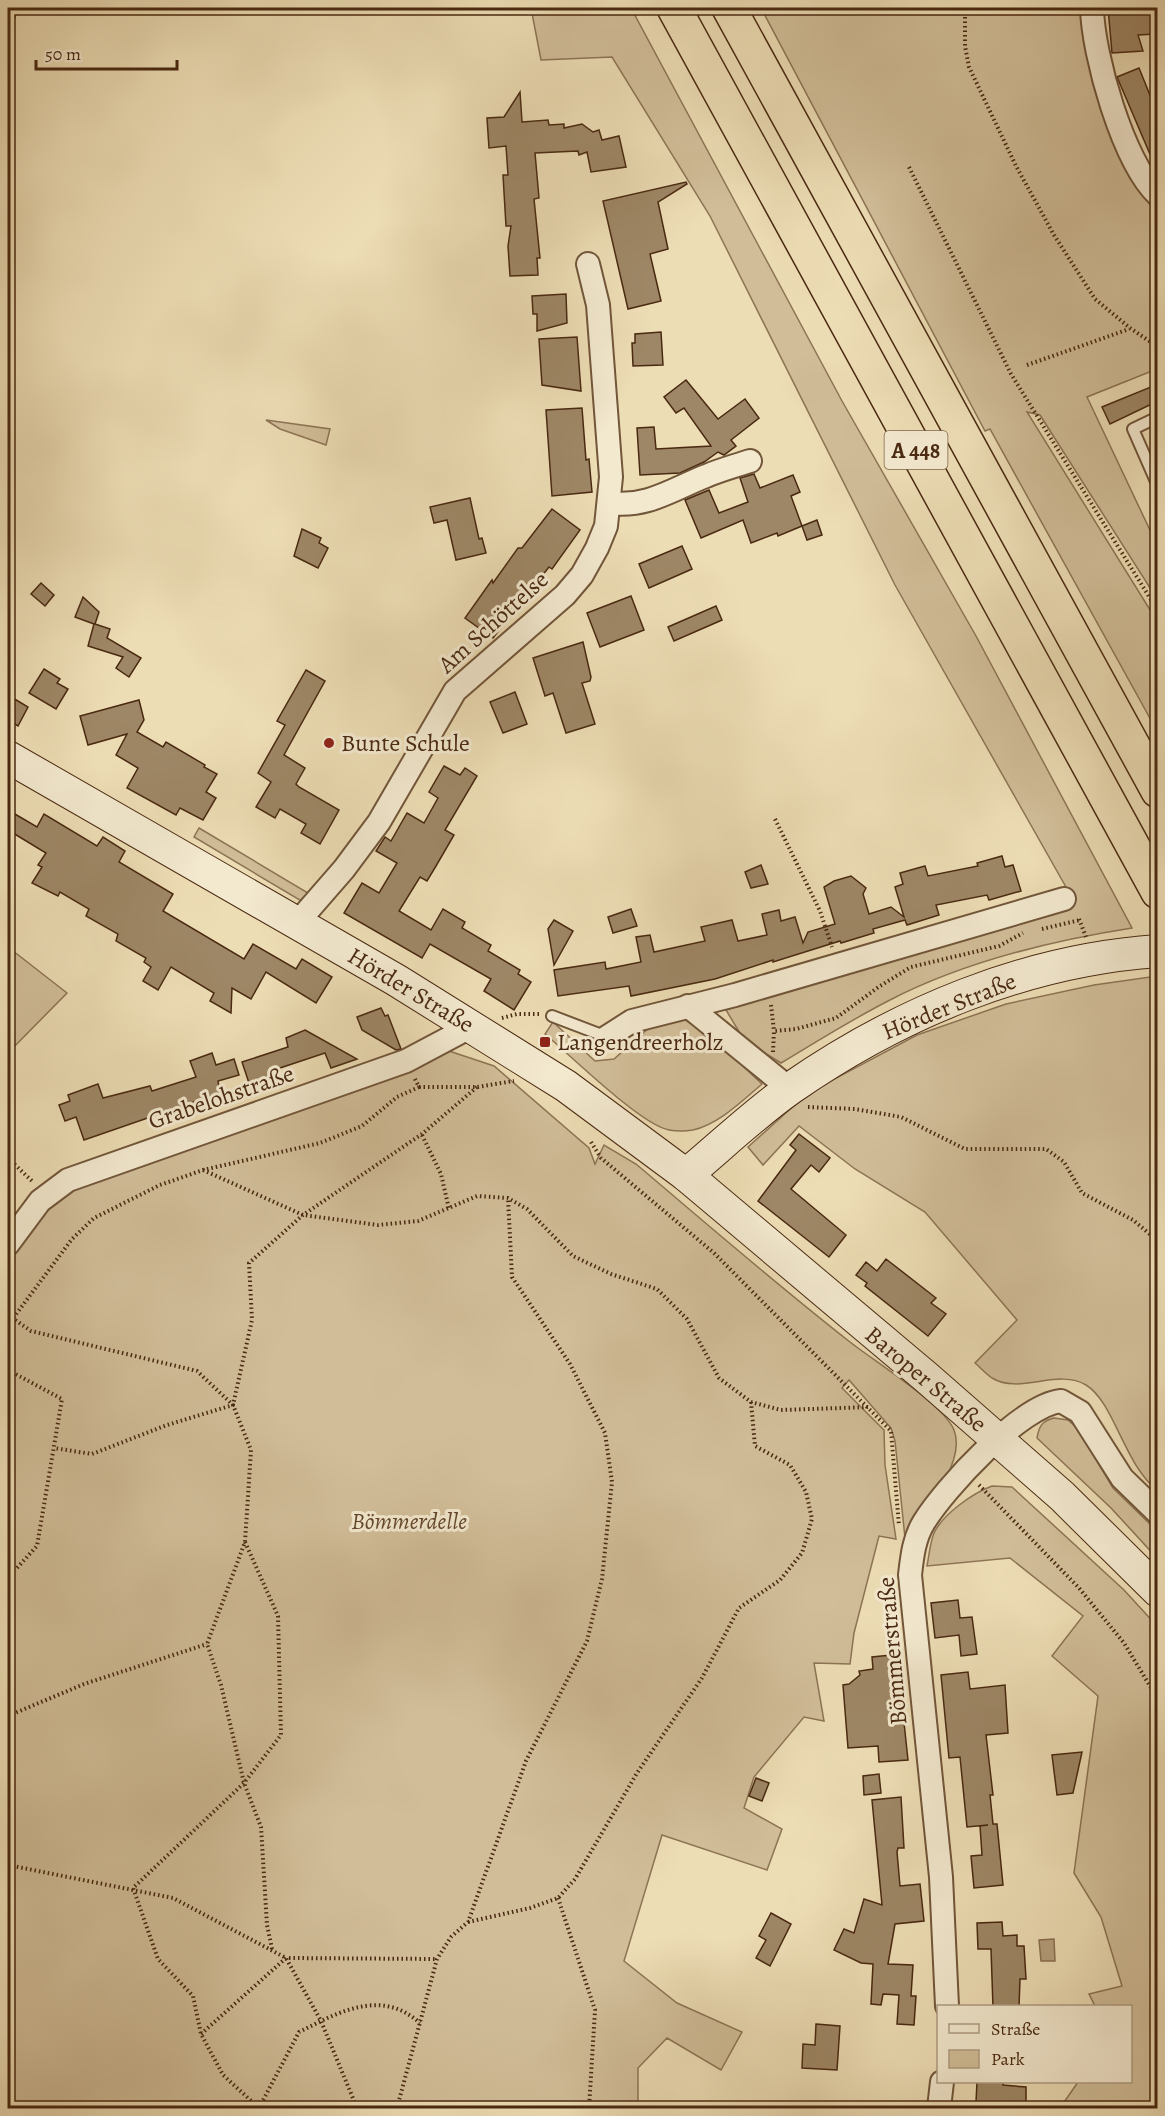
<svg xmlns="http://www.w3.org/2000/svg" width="1165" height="2116" viewBox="0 0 1165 2116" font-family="Alegreya,serif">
<rect width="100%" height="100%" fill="#edddb5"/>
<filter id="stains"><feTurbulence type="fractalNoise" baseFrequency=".00333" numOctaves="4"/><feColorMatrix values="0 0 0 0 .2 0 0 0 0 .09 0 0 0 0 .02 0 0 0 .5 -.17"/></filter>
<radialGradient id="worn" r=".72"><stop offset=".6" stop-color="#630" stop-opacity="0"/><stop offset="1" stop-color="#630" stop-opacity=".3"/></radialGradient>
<!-- green -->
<g fill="#d1be99" stroke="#8d7455" stroke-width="1.5">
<path d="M 531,8 L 631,8 L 842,401 L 976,636 L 1132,928 C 1049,941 963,962 888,1001 C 851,1020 816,1042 781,1063 L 744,1040 L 726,1010 L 1075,903 L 895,585 L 710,216 L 612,57 L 541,60 Z"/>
<path d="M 761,8 L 1086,8 L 1157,203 L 1157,369 L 1087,397 L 1157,545 L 1157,599 L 1040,415 L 1027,412 L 1157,621 L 1157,731 L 990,429 L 985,431 Z"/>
<path d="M 266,420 L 330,429 L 326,445 L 280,429 Z"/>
<path d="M 199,828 L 308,893 L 303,902 L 194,837 Z"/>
<path d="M 8,947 L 67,993 L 8,1053 Z"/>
<path d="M 1157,976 L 1157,1490 C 1124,1464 1114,1402 1086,1385 C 1058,1368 1020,1395 992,1378 C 986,1374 980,1367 975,1363 L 1017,1320 L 925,1212 L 855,1169 L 799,1126 L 763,1165 L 748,1147 L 808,1093 L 917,1035 L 1006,1004 L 1094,985 Z"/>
<path d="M 684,1019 L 713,1038 L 762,1084 C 742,1101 719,1124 693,1130 C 687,1131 675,1131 669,1130 C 641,1125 570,1055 545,1034 L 553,1022 L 595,1061 L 614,1059 L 651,1026 Z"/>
<path d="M 449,1051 L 494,1066 L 589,1148 L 595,1164 L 604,1145 L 636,1164 C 707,1224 777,1285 850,1342 C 874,1361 944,1405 954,1430 C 967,1463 923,1512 905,1538 L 895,1441 L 891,1428 L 849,1380 L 842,1388 L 884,1430 L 885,1465 L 896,1539 L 879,1536 L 854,1633 L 850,1664 L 814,1663 L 824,1721 L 804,1717 L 754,1777 L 744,1808 L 782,1829 L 767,1870 L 662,1835 L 624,1961 L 677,2003 L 742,2032 L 721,2070 L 667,2038 L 638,2068 L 638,2108 L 8,2108 L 8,1261 L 39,1217 L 65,1193 L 103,1172 Z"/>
<path d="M 1054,1418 L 1068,1420 L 1078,1429 L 1113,1488 L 1151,1525 L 1157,1534 L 1157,1558 L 1111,1508 L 1037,1438 C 1039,1426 1042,1421 1054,1418 Z"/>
<path d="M 992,1486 L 1012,1487 L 1124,1590 L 1157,1626 L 1157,2108 L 1060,2108 L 1078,2082 L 1130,2082 L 1130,2006 L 1095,2006 L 1089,1994 L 1122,1986 L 1101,1917 L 1074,1873 L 1098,1696 L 1052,1656 L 1083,1616 L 1010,1558 L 927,1566 C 929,1556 930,1543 934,1533 C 943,1514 973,1493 992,1486 Z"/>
</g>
<!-- water -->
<path fill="#b5a07d" stroke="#8a7052" stroke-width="1.5" d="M 1054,1939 L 1055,1961 L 1041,1961 L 1039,1940 Z"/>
<!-- building -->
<g fill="#9e8766" stroke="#492911" stroke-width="1.5">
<path d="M 1108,8 L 1154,8 L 1155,34 L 1138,35 L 1143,51 L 1112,53 Z"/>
<path d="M 1139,68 L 1158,115 L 1158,173 L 1117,77 Z"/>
<path d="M 520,92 L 522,122 L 548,120 L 549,125 L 564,124 L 564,128 L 582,124 L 593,132 L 599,130 L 602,140 L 619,136 L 626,167 L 591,172 L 587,152 L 579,155 L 578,151 L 535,153 L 539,198 L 534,199 L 540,258 L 537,258 L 538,275 L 510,276 L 508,246 L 511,226 L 506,226 L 503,175 L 508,175 L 506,146 L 489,148 L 487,118 L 504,117 Z"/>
<path d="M 686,182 L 687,184 L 658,202 L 668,249 L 650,254 L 661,301 L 628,309 L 603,201 Z"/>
<path d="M 566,294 L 567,323 L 537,331 L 537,314 L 533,314 L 532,296 Z"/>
<path d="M 661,332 L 663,365 L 633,366 L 632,343 L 635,343 L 635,334 Z"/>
<path d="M 577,337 L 581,391 L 542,385 L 539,339 Z"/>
<path d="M 686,380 L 718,419 L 745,399 L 759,418 L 731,440 L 736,446 L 724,455 L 718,452 L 704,462 L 680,473 L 640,475 L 637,428 L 654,427 L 656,449 L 711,446 L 684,408 L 676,413 L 664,397 Z"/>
<path d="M 1158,384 L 1158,401 L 1110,424 L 1102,407 Z"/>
<path d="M 582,408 L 586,460 L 589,459 L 592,492 L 552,496 L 546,410 Z"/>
<path d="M 754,474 L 760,488 L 793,475 L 800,492 L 791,496 L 802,526 L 778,536 L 777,533 L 751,543 L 743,520 L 701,538 L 685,500 L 709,490 L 719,513 L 748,502 L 740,478 Z"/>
<path d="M 470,498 L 479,539 L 482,538 L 486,553 L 456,560 L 447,520 L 434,523 L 430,507 Z"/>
<path d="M 552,509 L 580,530 L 552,569 L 549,567 L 493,638 L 465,618 L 492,580 L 493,583 L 518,548 L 522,548 Z"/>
<path d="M 817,520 L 822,535 L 807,540 L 802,526 Z"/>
<path d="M 302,529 L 321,538 L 319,543 L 328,548 L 318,568 L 294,556 Z"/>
<path d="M 682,546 L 692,569 L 649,588 L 639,564 Z"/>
<path d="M 41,583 L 54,595 L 45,606 L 31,594 Z"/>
<path d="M 631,596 L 644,630 L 600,647 L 587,613 Z"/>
<path d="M 83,597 L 99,612 L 95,624 L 110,629 L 107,638 L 141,658 L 129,677 L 116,668 L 123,657 L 88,646 L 94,624 L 75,617 Z"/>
<path d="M 716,606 L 722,620 L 674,641 L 668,627 Z"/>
<path d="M 583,642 L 591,677 L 590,681 L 582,683 L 595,724 L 566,733 L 553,693 L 545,696 L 533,658 Z"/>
<path d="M 44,669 L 60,679 L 57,683 L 68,689 L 56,709 L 29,693 Z"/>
<path d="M 306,670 L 325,681 L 284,755 L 305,768 L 296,784 L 299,787 L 339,810 L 320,844 L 301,833 L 306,824 L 280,809 L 275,818 L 256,807 L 271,782 L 258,773 L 285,725 L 277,721 Z"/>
<path d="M 515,692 L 527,724 L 503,733 L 490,702 Z"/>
<path d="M 8,695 L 28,707 L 18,726 L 8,720 Z"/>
<path d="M 139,700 L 144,720 L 137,732 L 163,747 L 166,742 L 205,765 L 204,767 L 217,774 L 206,792 L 216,798 L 203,820 L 180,808 L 176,815 L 127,788 L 138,768 L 116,755 L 127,734 L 88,745 L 80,716 Z"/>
<path d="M 444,766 L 460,775 L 465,768 L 477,776 L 445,830 L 454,835 L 436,866 L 427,881 L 420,877 L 399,911 L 431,930 L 443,909 L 465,922 L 462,928 L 491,945 L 488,951 L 520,970 L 518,974 L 531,982 L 514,1010 L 484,991 L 491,979 L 430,944 L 422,958 L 344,913 L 362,883 L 379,893 L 397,863 L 376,851 L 385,837 L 391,841 L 407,813 L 424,823 L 438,798 L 429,792 Z"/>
<path d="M 8,810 L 37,827 L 44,814 L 97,846 L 103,837 L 125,851 L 119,862 L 173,894 L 163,911 L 244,959 L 253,944 L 296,969 L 302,959 L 332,977 L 316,1003 L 266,972 L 251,999 L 232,988 L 231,1013 L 210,1001 L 214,993 L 171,967 L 158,990 L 143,981 L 151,967 L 144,962 L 146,958 L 116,941 L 118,934 L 86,916 L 89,909 L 60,892 L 58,896 L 32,883 L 42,867 L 38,865 L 46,853 L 8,830 Z"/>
<path d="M 1002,856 L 1005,867 L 1013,865 L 1021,891 L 989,900 L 987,895 L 936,905 L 939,915 L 907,925 L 905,920 L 873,929 L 874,933 L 841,943 L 840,941 L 773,962 L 773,960 L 715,979 L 631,996 L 629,986 L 558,996 L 554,970 L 605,962 L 606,969 L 641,962 L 636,937 L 650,935 L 654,952 L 705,941 L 701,927 L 732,920 L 738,941 L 767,935 L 762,914 L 779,910 L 781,921 L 795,917 L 803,943 L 808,932 L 835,924 L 824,887 L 834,881 L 851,876 L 866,888 L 863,894 L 869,914 L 891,907 L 904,917 L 895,887 L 903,884 L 900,873 L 925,866 L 928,876 L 978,866 L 977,863 Z"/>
<path d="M 761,865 L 768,884 L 751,888 L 745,872 Z"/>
<path d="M 631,909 L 637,926 L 613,933 L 608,917 Z"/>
<path d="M 554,920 L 573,931 L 554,965 L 548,929 Z"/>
<path d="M 381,1008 L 385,1016 L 388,1015 L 401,1049 L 396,1050 L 362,1030 L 357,1017 Z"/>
<path d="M 305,1030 L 357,1059 L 331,1068 L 325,1053 L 271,1071 L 273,1075 L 249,1083 L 242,1062 L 288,1047 L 286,1038 Z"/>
<path d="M 212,1053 L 216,1065 L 234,1059 L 239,1075 L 218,1081 L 220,1093 L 84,1140 L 76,1117 L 65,1121 L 59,1105 L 70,1101 L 68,1095 L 98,1084 L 103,1098 L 150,1086 L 152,1091 L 196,1077 L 190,1061 Z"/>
<path d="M 799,1134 L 830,1158 L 819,1172 L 811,1165 L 791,1189 L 846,1235 L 829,1257 L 758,1201 L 796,1150 L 790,1145 Z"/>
<path d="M 886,1259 L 936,1298 L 931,1303 L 946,1314 L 928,1336 L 865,1286 L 867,1283 L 856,1275 L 866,1262 L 877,1271 Z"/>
<path d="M 958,1600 L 960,1618 L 972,1617 L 977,1654 L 961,1656 L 959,1635 L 935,1638 L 931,1603 Z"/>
<path d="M 891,1655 L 892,1667 L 898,1666 L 908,1760 L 879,1762 L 878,1746 L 848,1748 L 843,1685 L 849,1684 L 860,1675 L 859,1671 L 873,1669 L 872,1657 Z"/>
<path d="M 968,1672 L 970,1689 L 1005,1685 L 1008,1733 L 986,1735 L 993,1795 L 990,1795 L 993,1824 L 997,1824 L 1003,1885 L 974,1888 L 971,1856 L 982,1855 L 980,1826 L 988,1825 L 967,1827 L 960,1757 L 949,1758 L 941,1675 Z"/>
<path d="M 1082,1752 L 1073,1793 L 1057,1795 L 1052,1755 Z"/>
<path d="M 879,1774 L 881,1793 L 864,1795 L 863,1776 Z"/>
<path d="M 756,1778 L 769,1783 L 762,1801 L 749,1796 Z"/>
<path d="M 901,1797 L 904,1848 L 898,1848 L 897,1852 L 900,1886 L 920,1884 L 924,1921 L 895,1924 L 888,1964 L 913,1965 L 911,1996 L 916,1996 L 914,2025 L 897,2024 L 899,1995 L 883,1994 L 881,2005 L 871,2004 L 873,1964 L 861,1963 L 834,1950 L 844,1929 L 854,1933 L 864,1899 L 882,1905 L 872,1800 Z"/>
<path d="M 771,1913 L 791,1924 L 770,1966 L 756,1958 L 766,1940 L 759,1936 Z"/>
<path d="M 1002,1922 L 1003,1936 L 1017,1935 L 1017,1946 L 1024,1946 L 1026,1979 L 1020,1979 L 1019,2007 L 993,2007 L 991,1949 L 978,1949 L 977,1923 Z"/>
<path d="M 816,2024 L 840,2026 L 837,2070 L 802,2068 L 803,2044 L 815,2045 Z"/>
<path d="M 977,2082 L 1003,2082 L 1003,2085 L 1026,2087 L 1026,2109 L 985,2109 L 986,2103 L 976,2102 Z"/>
</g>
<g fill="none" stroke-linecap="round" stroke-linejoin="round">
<!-- service casing -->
<g stroke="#72563a" stroke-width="14">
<g id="service">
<path d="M 8,18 L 12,8"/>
<path d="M 1158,417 L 1133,429 L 1158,486"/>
<path d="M 552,1016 L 607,1037"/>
</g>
</g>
<!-- minor casing -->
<g stroke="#72563a" stroke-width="26">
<g id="minor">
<path d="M 1092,8 C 1093,55 1123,162 1158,195"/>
<path d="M 610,503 C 647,508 673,489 706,476 C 720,470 735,466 750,461"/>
<path d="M 297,923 L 344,869 L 379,822 L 455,691 L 565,595 L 582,575 L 597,548 L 606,526 L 611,477 L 598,305 L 588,264"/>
<path d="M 688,1006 L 790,1089"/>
<path d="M 607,1037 L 632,1021 L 735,995 L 1064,899"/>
<path d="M 8,1244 L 40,1201 L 68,1180 L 406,1061 L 472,1026"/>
<path d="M 947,2006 L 941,1877 L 910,1575 C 912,1557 914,1538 924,1522 C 945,1488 1021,1405 1061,1401 L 1080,1412 L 1122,1478 L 1158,1513"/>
<path d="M 939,2108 L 942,2082"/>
</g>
</g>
<!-- secondary casing -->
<g stroke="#492911" stroke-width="34">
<g id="secondary">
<path d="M 8,757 L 396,980 L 566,1086 L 686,1175 L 926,1377 L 1062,1496 L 1158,1591"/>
<path d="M 686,1175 C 721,1146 754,1114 791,1088 C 899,1013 1026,960 1158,951"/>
</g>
</g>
<!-- motorway casing -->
<g stroke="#492911" stroke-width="36">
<g id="motorway">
<path d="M 674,8 L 1158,892"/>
<path d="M 729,8 L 1158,791"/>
</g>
</g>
<!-- path -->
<g stroke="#492911" stroke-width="4" stroke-dasharray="1.5 3" stroke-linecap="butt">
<path d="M 965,8 L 965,46 L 969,67 L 1016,166 L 1054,235 L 1095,299 L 1130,328 L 1158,347"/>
<path d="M 909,167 L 1011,374 L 1158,611"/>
<path d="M 1027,365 L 1129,329"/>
<path d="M 775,819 L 820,911 L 832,947"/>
<path d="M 1079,919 L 1086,937"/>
<path d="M 1042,929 L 1080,920"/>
<path d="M 771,1005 L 774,1031"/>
<path d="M 502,1018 L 517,1014 L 539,1014"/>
<path d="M 773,1052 L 774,1031 L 796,1029 L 836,1018 L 880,986 L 911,967 L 999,946 L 1023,933"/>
<path d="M 419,1087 L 477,1087 L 514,1081"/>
<path d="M 808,1107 L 855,1109 L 901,1117 L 965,1149 L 1046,1149 L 1064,1162 L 1082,1193 L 1133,1220 L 1158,1241"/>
<path d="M 422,1135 L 441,1174 L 449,1209"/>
<path d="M 591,1142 L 601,1158 L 714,1253 L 891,1431 L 899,1526"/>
<path d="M 8,1158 L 33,1182"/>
<path d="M 203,1170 L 303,1215 L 378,1225 L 418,1221 L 477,1196 L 508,1198 L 527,1209 L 573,1256 L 611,1274 L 657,1289 L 687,1319 L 719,1378 L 751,1402 L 781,1410 L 870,1407"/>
<path d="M 8,1315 L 31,1331 L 197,1371 L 233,1405 L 167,1425 L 92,1454 L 54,1448"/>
<path d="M 8,1325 L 72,1239 L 94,1218 L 160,1185 L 203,1170 L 320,1143 L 362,1126 L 397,1097 L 419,1087 L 414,1077"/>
<path d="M 8,1370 L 62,1399 L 37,1546 L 16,1569 L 8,1571"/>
<path d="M 979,1485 L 1079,1588 L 1124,1643 L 1153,1691 L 1158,1724"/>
<path d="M 245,1542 L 278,1616 L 281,1735 L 244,1783 L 133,1888 L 158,1959 L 193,1996 L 201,2034 L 223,2075 L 259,2108"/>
<path d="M 8,1716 L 84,1684 L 207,1644"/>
<path d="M 8,1865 L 173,1898 L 286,1958 L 321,2021 L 357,2108"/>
<path d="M 558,1898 L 595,2010 L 589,2108"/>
<path d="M 468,1922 L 530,1908 L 558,1898 L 575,1879 L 637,1773 L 702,1678 L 739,1608 L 780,1580 L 802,1553 L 812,1519 L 806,1492 L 790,1465 L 755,1446 L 751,1402"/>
<path d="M 272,1949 L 267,1925 L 261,1827 L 244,1783 L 221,1685 L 207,1644 L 245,1542 L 251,1450 L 233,1405 L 252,1320 L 249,1263 L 303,1215 L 422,1134 L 477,1087"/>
<path d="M 201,2034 L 286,1958 L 437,1959"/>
<path d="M 259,2108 L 299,2032 C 339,2012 381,1988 420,2023"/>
<path d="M 397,2108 L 437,1959 L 451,1937 L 468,1922 L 526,1761 L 587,1641 L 602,1579 L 612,1482 L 605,1433 L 570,1364 L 512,1277 L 508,1198"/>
</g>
<!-- service -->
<use href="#service" stroke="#f3e9cf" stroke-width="10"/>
<!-- minor -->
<use href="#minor" stroke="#f3e9cf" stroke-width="22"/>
<!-- secondary -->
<use href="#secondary" stroke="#f3e9cf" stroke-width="32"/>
<!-- motorway -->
<use href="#motorway" stroke="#edddb5" stroke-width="33"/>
</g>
<!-- markers -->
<g fill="#8f2418" stroke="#f3e9cf" stroke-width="2">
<circle cx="329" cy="743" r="6"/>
<rect x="539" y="1036" width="12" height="12" rx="3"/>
</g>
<g text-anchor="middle" stroke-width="6" stroke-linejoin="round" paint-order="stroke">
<!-- shield labels -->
<rect fill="#f3e9cf" stroke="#7c634a" stroke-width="1.5" x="884.5" y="431" width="63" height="38" rx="4.5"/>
<g font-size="22" font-weight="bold" fill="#492911">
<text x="916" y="458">A 448</text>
</g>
<!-- street labels -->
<g font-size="24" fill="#492911" stroke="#f3e9cf">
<text transform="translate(493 622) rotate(-42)" y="8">Am Schöttelse</text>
<text transform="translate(411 990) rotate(31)" y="8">Hörder Straße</text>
<text transform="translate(949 1006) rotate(-22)" y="8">Hörder Straße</text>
<text transform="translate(221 1097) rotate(-19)" y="8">Grabelohstraße</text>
<text transform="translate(926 1379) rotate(40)" y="8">Baroper Straße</text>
<text transform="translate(892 1651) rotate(-95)" y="8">Bömmerstraße</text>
</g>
<!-- poi labels -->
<g font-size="24" fill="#492911" stroke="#f3e9cf" text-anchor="start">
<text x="341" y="751">Bunte Schule</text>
<text x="557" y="1050">Langendreerholz</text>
</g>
<!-- park labels -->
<g font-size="24" font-style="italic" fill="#64472c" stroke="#f3e9cf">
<text x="409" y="1529">Bömmerdelle</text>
</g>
</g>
<!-- margin -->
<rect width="1165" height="2116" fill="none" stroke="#edddb5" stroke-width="30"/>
<rect x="9" y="9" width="1147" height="2098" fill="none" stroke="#492911" stroke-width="3"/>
<rect x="15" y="15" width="1135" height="2086" fill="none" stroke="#492911" stroke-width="1.5"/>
<!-- legend -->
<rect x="937" y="2005" width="195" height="78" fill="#f3e9cf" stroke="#af9c83" stroke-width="1.5"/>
<rect x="949" y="2024" width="30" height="9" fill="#f3e9cf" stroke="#af9c83" stroke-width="1.5"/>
<text x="991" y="2035" font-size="18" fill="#492911">Straße</text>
<rect x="949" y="2050" width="30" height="18" fill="#d1be99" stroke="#af9c83" stroke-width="1.5"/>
<text x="991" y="2065" font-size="18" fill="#492911">Park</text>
<!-- scale -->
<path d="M36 60v9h141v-9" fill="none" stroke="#492911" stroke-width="3"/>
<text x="45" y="60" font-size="18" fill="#492911" stroke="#f3e9cf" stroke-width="4.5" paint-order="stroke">50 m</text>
<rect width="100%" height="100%" filter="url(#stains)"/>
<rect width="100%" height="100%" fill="url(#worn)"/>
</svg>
